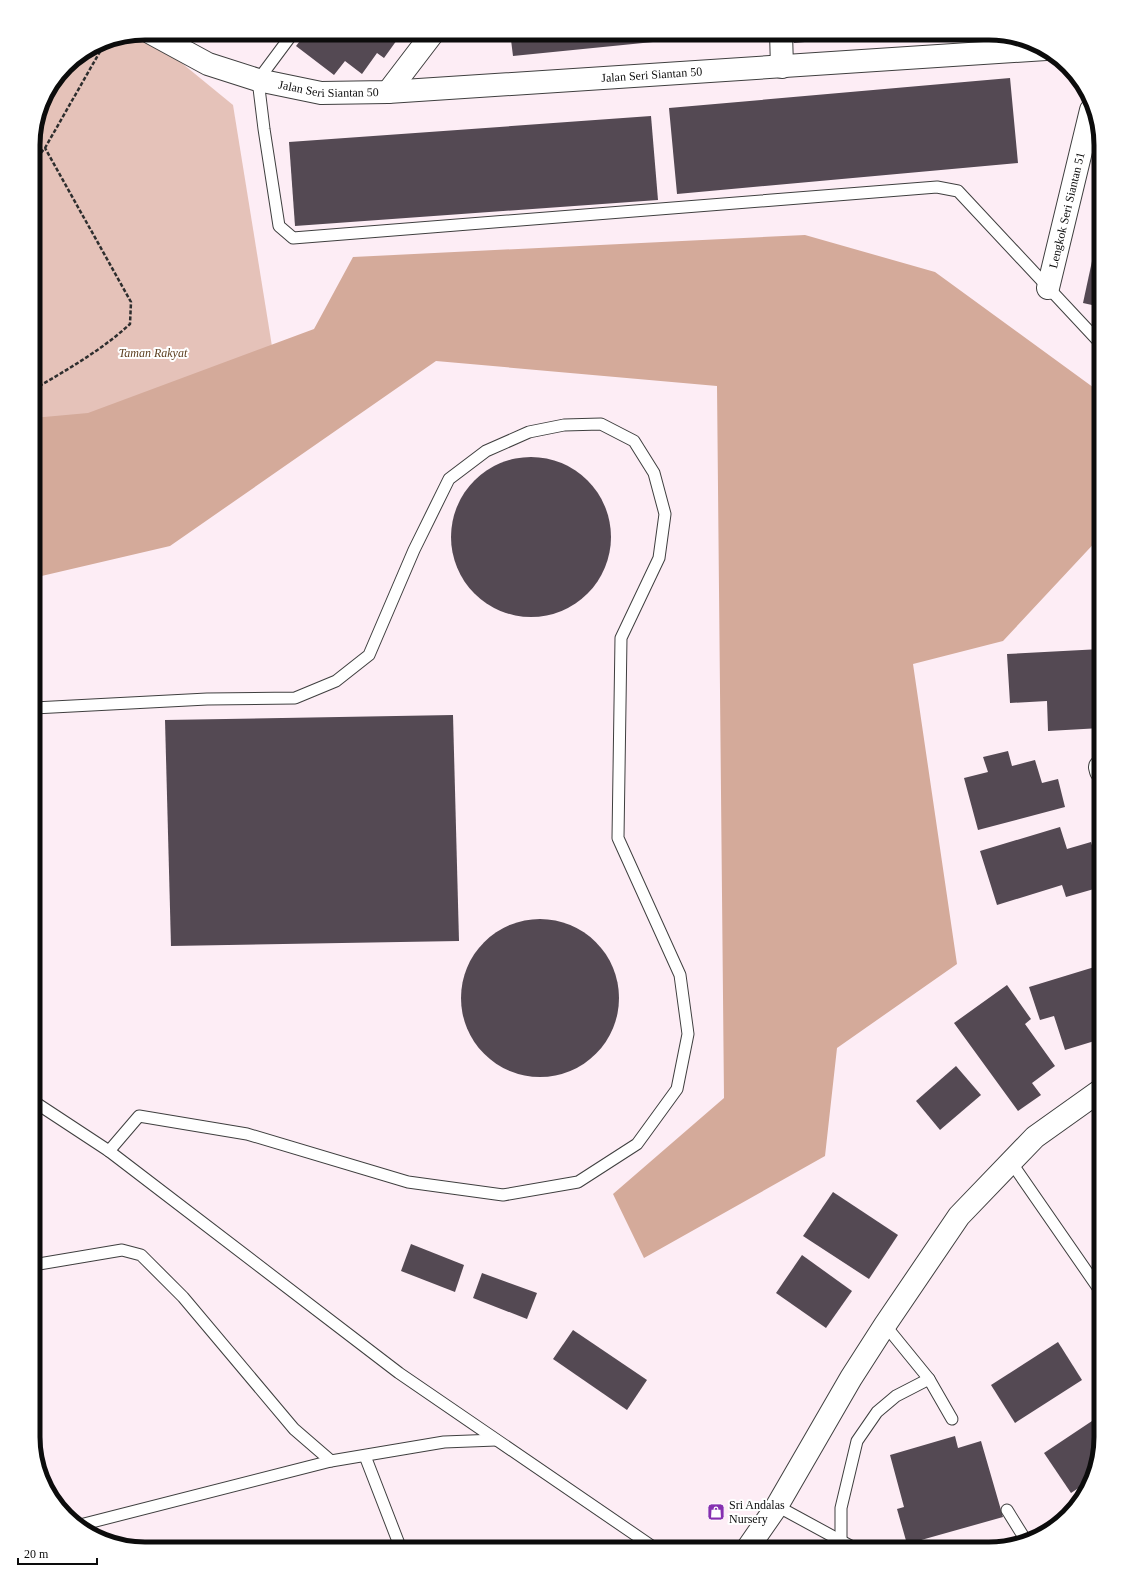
<svg xmlns="http://www.w3.org/2000/svg" width="1134" height="1582" viewBox="0 0 1134 1582" font-family="'Times New Roman',serif">
<rect width="100%" height="100%" fill="#fdedf5"/>
<!-- green -->
<path fill="#e5c2b9" d="M 145,33 L 233,105 L 286,433 L 33,520 L 33,138 L 45,95 L 71,61 L 103,41 Z"/>
<!-- forest -->
<path fill="#d4aa9a" d="M 805,235 L 935,272 L 1101,393 L 1101,536 L 1003,641 L 913,664 L 957,964 L 837,1048 L 825,1156 L 644,1258 L 613,1194 L 724,1098 L 717,386 L 436,361 L 170,546 L 33,578 L 33,418 L 88,413 L 314,329 L 353,257 Z"/>
<!-- building -->
<g fill="#544953">
<path d="M 306,33 L 402,33 L 384,58 L 377,53 L 362,74 L 345,61 L 334,75 L 296,46 Z"/>
<path d="M 505,33 L 733,33 L 733,34 L 513,56 L 511,40 L 506,40 Z"/>
<path d="M 793,33 L 891,33 L 891,34 L 794,43 Z"/>
<path d="M 1010,78 L 1018,163 L 677,194 L 669,108 Z"/>
<path d="M 651,116 L 658,200 L 295,226 L 289,142 Z"/>
<path d="M 1100,224 L 1101,224 L 1101,307 L 1083,303 Z"/>
<circle cx="531" cy="537" r="80"/>
<path d="M 1101,649 L 1101,728 L 1048,731 L 1047,701 L 1010,703 L 1007,654 Z"/>
<path d="M 453,715 L 459,941 L 171,946 L 165,720 Z"/>
<path d="M 1008,751 L 1012,766 L 1035,760 L 1042,783 L 1058,779 L 1065,807 L 978,830 L 964,778 L 988,772 L 983,757 Z"/>
<path d="M 1060,827 L 1067,849 L 1091,842 L 1101,875 L 1101,887 L 1066,897 L 1062,885 L 997,905 L 980,851 Z"/>
<circle cx="540" cy="998" r="79"/>
<path d="M 1101,965 L 1101,1039 L 1065,1050 L 1054,1016 L 1040,1020 L 1029,987 Z"/>
<path d="M 1007,985 L 1031,1019 L 1025,1024 L 1055,1066 L 1032,1083 L 1041,1095 L 1018,1111 L 954,1023 Z"/>
<path d="M 956,1066 L 981,1095 L 940,1130 L 916,1101 Z"/>
<path d="M 833,1192 L 898,1235 L 869,1279 L 803,1236 Z"/>
<path d="M 411,1244 L 464,1265 L 455,1292 L 401,1271 Z"/>
<path d="M 802,1255 L 852,1291 L 826,1328 L 776,1293 Z"/>
<path d="M 482,1273 L 537,1293 L 527,1319 L 473,1298 Z"/>
<path d="M 573,1330 L 647,1380 L 627,1410 L 553,1359 Z"/>
<path d="M 1058,1342 L 1082,1380 L 1015,1423 L 991,1385 Z"/>
<path d="M 1101,1415 L 1101,1437 L 1089,1481 L 1071,1493 L 1044,1453 Z"/>
<path d="M 955,1436 L 958,1448 L 981,1441 L 1003,1517 L 907,1544 L 897,1509 L 904,1507 L 890,1455 Z"/>
</g>
<g fill="none" stroke-linecap="round" stroke-linejoin="round">
<!-- lane casing -->
<g stroke="#3f3f3f" stroke-width="13">
<g id="lane">
<path d="M 293,33 L 258,80 L 264,129 L 279,226 L 293,238 L 937,187 L 958,191 L 1101,344"/>
<path d="M 34,708 L 207,699 L 295,698 L 336,681 L 369,655 L 414,550 L 449,479 L 486,451 L 529,432 L 564,425 L 601,424 L 634,441 L 654,473 L 665,514 L 659,558 L 621,638 L 618,838 L 680,975 L 688,1034 L 677,1089 L 637,1144 L 578,1182 L 503,1195 L 408,1182 L 247,1134 L 139,1116 L 109,1151"/>
<path d="M 33,1101 L 109,1151 L 399,1373 L 656,1549"/>
<path d="M 1011,1162 L 1101,1292"/>
<path d="M 33,1265 L 122,1250 L 141,1255 L 183,1297 L 294,1429 L 331,1461 L 444,1442 L 496,1440"/>
<path d="M 885,1325 L 929,1379 L 952,1419"/>
<path d="M 365,1456 L 401,1549"/>
<path d="M 777,1506 L 856,1549"/>
<path d="M 1007,1510 L 1025,1539"/>
<path d="M 80,1525 L 331,1461"/>
<path d="M 841,1540 L 841,1508 L 857,1441 L 877,1412 L 896,1396 L 929,1379"/>
</g>
</g>
<!-- street casing -->
<g stroke="#3f3f3f" stroke-width="24">
<g id="street">
<path id="s1" d="M 151,33 L 208,64 L 258,80 L 321,93 L 388,92 L 1046,49"/>
<path d="M 781,33 L 782,67"/>
<path d="M 388,92 L 433,33"/>
<path id="s2" d="M 1048,288 L 1091,110"/>
<path d="M 1100,767 L 1101,771"/>
<path d="M 747,1549 L 777,1506 L 851,1378 L 885,1325 L 959,1216 L 1035,1137 L 1101,1090"/>
</g>
</g>
<!-- path -->
<g stroke="#2e2e2e" stroke-width="2.5" stroke-dasharray="4 2" stroke-linecap="butt">
<path d="M 33,162 L 45,148 L 106,41"/>
<path d="M 33,383 L 41,385 C 72,367 104,348 130,324 L 131,302 L 45,148"/>
</g>
<!-- lane -->
<use href="#lane" stroke="#fff" stroke-width="11"/>
<!-- street -->
<use href="#street" stroke="#fff" stroke-width="22"/>
</g>
<!-- icons -->
<defs>
<g id="shop-square" transform="scale(0.9)"><rect x="-9" y="-9" width="18" height="18" rx="4" fill="#8630b0" stroke="#fff"/><path d="M-5-2.5h2.3a2.7 3.5 0 0 1 5.4 0H5L5.5 6h-11ZM-1.5-2.5h3a1.5 2.3 0 0 0-3 0Z" fill="#fff"/></g>
</defs>
<g fill-rule="evenodd">
<use href="#shop-square" x="716" y="1512"/>
</g>
<g text-anchor="middle" stroke-width="4" stroke-linejoin="round" paint-order="stroke">
<!-- street labels -->
<g font-size="12" fill="#0c0c0c" stroke="#fff">
<text dy="4" stroke="none"><textPath href="#s1" startOffset="513">Jalan Seri Siantan 50</textPath></text>
<text dy="4" stroke="none"><textPath href="#s1" startOffset="189">Jalan Seri Siantan 50</textPath></text>
<text dy="4" stroke="none"><textPath href="#s2" startOffset="80">Lengkok Seri Siantan 51</textPath></text>
</g>
<!-- park labels -->
<g font-size="12" font-style="italic" fill="#5e4122" stroke="#fff">
<text x="153" y="357">Taman Rakyat</text>
</g>
<!-- poi labels -->
<g font-size="12" fill="#0c0c0c" stroke="#fff" text-anchor="start">
<text x="729" y="1509">Sri Andalas<tspan x="729" dy="14">Nursery</tspan></text>
</g>
</g>
<!-- crop -->
<path d="M0 0H1134V1582H0ZM145 40H989A105 105 0 0 1 1094 145V1437A105 105 0 0 1 989 1542H145A105 105 0 0 1 40 1437V145A105 105 0 0 1 145 40Z" fill="#fff" fill-rule="evenodd"/>
<path fill="none" stroke="#0c0c0c" stroke-width="5" d="M145 40H989A105 105 0 0 1 1094 145V1437A105 105 0 0 1 989 1542H145A105 105 0 0 1 40 1437V145A105 105 0 0 1 145 40Z"/>
<!-- scale -->
<path d="M18 1558v6h79v-6" fill="none" stroke="#0c0c0c" stroke-width="2"/>
<text x="24" y="1558" font-size="12" fill="#0c0c0c" stroke="#ffffff" stroke-width="3" paint-order="stroke">20 m</text>
</svg>
